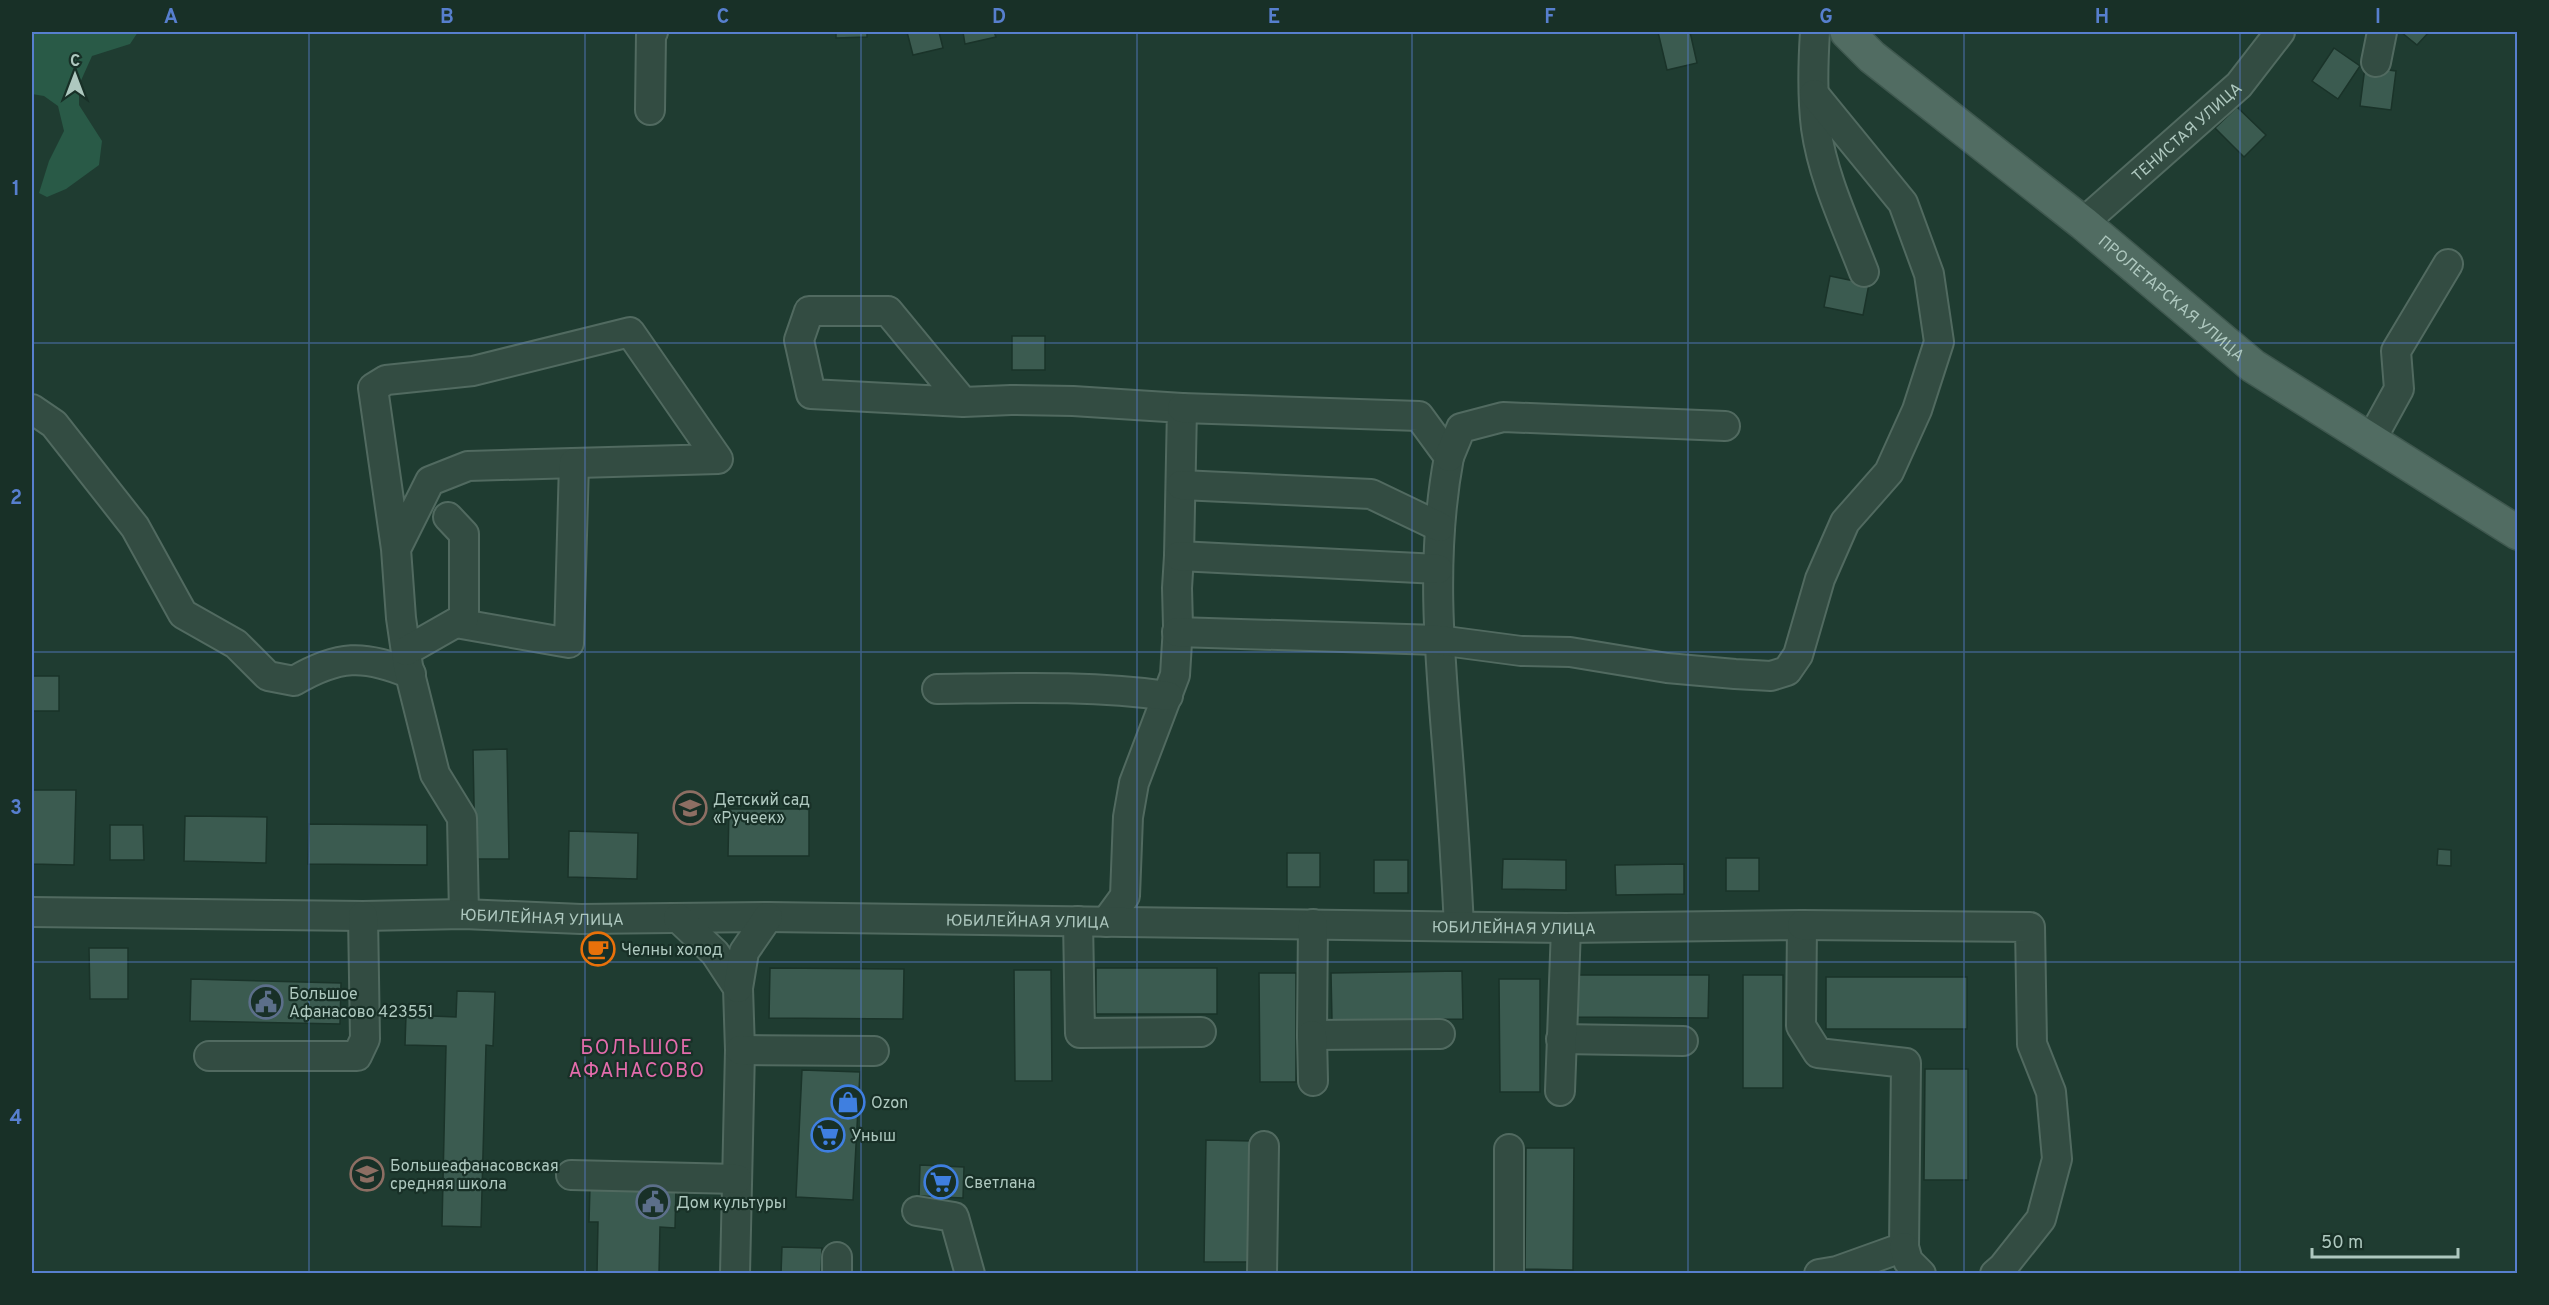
<svg xmlns="http://www.w3.org/2000/svg" width="2549" height="1305" viewBox="0 0 2549 1305" font-family="Overpass,sans-serif">
<rect width="100%" height="100%" fill="#1f3c31"/>
<!-- water -->
<path fill="#295a47" d="M 32,32 L 138,32 L 130,44 L 92,56 L 79,85 L 79,105 L 102,141 L 99,165 L 66,189 L 47,197 L 39,193 L 49,161 L 64,131 L 58,106 L 44,96 L 32,94 Z"/>
<!-- building -->
<g fill="#3b5b50" stroke="#1a3329" stroke-width="1.5">
<path d="M 836,32 L 867,32 L 867,37 L 836,38 Z"/>
<path d="M 907,32 L 939,32 L 943,48 L 913,55 Z"/>
<path d="M 963,32 L 994,32 L 996,37 L 965,44 Z"/>
<path d="M 1658,32 L 1690,32 L 1697,63 L 1667,70 Z"/>
<path d="M 2401,32 L 2429,32 L 2417,45 Z"/>
<path d="M 2334,48 L 2360,66 L 2338,99 L 2312,81 Z"/>
<path d="M 2365,67 L 2396,71 L 2391,110 L 2360,106 Z"/>
<path d="M 2237,107 L 2266,135 L 2244,157 L 2215,128 Z"/>
<path d="M 1830,276 L 1869,284 L 1863,315 L 1824,307 Z"/>
<rect x="1012" y="336" width="33" height="34"/>
<rect x="32" y="676" width="27" height="35"/>
<path d="M 507,749 L 509,859 L 475,859 L 473,750 Z"/>
<path d="M 32,790 L 76,790 L 74,865 L 32,864 Z"/>
<path d="M 729,809 L 809,809 L 809,856 L 728,856 Z"/>
<path d="M 185,816 L 267,817 L 266,863 L 184,861 Z"/>
<path d="M 309,824 L 427,825 L 427,865 L 308,864 Z"/>
<path d="M 110,825 L 143,825 L 144,860 L 110,860 Z"/>
<path d="M 569,831 L 638,833 L 637,879 L 568,877 Z"/>
<path d="M 2438,849 L 2451,850 L 2451,866 L 2437,865 Z"/>
<rect x="1287" y="853" width="33" height="34"/>
<rect x="1726" y="858" width="33" height="33"/>
<path d="M 1503,859 L 1566,860 L 1566,890 L 1502,889 Z"/>
<rect x="1374" y="860" width="34" height="33"/>
<path d="M 1684,864 L 1684,894 L 1616,895 L 1615,865 Z"/>
<path d="M 89,948 L 128,948 L 128,999 L 90,999 Z"/>
<path d="M 770,968 L 904,969 L 903,1019 L 769,1018 Z"/>
<rect x="1096" y="968" width="121" height="46"/>
<path d="M 1014,970 L 1051,970 L 1052,1081 L 1015,1081 Z"/>
<path d="M 1462,971 L 1463,1019 L 1332,1021 L 1331,973 Z"/>
<path d="M 1259,973 L 1296,973 L 1296,1082 L 1260,1082 Z"/>
<path d="M 1578,975 L 1709,975 L 1708,1018 L 1577,1017 Z"/>
<rect x="1743" y="975" width="40" height="113"/>
<rect x="1826" y="977" width="141" height="52"/>
<path d="M 191,979 L 341,983 L 340,1024 L 190,1021 Z"/>
<path d="M 1499,979 L 1540,979 L 1540,1092 L 1500,1092 Z"/>
<path d="M 457,991 L 495,992 L 493,1046 L 486,1045 L 481,1227 L 442,1226 L 446,1046 L 405,1045 L 406,1015 L 456,1017 Z"/>
<path d="M 1925,1069 L 1968,1069 L 1968,1180 L 1924,1180 Z"/>
<path d="M 802,1070 L 860,1072 L 853,1200 L 796,1197 Z"/>
<path d="M 1206,1140 L 1252,1141 L 1250,1262 L 1204,1262 Z"/>
<path d="M 1526,1148 L 1574,1148 L 1573,1270 L 1525,1269 Z"/>
<path d="M 920,1165 L 964,1167 L 963,1198 L 919,1196 Z"/>
<path d="M 590,1186 L 676,1187 L 675,1228 L 660,1227 L 659,1274 L 597,1274 L 598,1222 L 589,1222 Z"/>
<path d="M 782,1247 L 822,1248 L 821,1274 L 781,1274 Z"/>
</g>
<g fill="none" stroke-linecap="round" stroke-linejoin="round">
<!-- minor casing -->
<g stroke="#516a60" stroke-width="32">
<g id="minor">
<path d="M 1815,32 C 1813,63 1812,96 1816,128 C 1823,178 1846,225 1864,272"/>
<path d="M 2376,62 L 2382,32"/>
<path d="M 650,110 L 651,35 L 653,32"/>
<path id="s1" d="M 2083,223 L 2239,85 L 2280,32"/>
<path d="M 963,402 L 888,311 L 809,311 L 799,340 L 811,394 L 963,402 L 1011,400 L 1073,401 L 1182,408 L 1179,556 L 1177,588 L 1178,626 L 1175,675 L 1134,783 L 1128,817 L 1125,896 L 1106,922"/>
<path d="M 1182,408 L 1419,416 L 1449,457 C 1431,552 1439,648 1447,744 C 1452,805 1456,865 1459,926"/>
<path d="M 32,409 L 54,424 L 135,527 L 183,614 L 236,644 L 268,676 L 294,681 C 338,655 364,654 411,674"/>
<path d="M 2371,440 L 2399,389 L 2396,351 L 2448,264"/>
<path d="M 1449,457 L 1461,428 L 1503,417 L 1725,426"/>
<path d="M 1181,485 L 1371,494 L 1440,527"/>
<path d="M 396,549 L 430,481 L 468,466 L 718,459 L 630,332 L 473,371 L 386,380 L 373,388 L 396,549 L 401,618 L 408,666 L 435,774 L 462,818 L 464,914"/>
<path d="M 1179,556 L 1438,569"/>
<path d="M 456,623 L 569,643 L 574,463"/>
<path d="M 1177,632 L 1438,640 L 1521,651 L 1570,652 L 1667,668 L 1735,674 L 1771,676 L 1787,671 L 1798,655 L 1820,579 L 1845,522 L 1889,472 L 1917,410 L 1939,342 L 1929,274 L 1903,203 L 1814,94"/>
<path d="M 406,651 L 464,618 L 464,534 L 448,517"/>
<path d="M 937,689 C 1014,688 1092,685 1168,696"/>
<path id="s2" d="M 32,912 L 363,916 L 464,914 L 581,919 L 768,917 L 1566,928 L 1802,925 L 1801,1026 L 1818,1053 L 1906,1063 L 1904,1247 L 1837,1271 L 1819,1274"/>
<path d="M 678,918 L 715,953 L 738,988 L 740,1050 L 735,1274"/>
<path d="M 1078,921 L 1080,1033 L 1201,1032"/>
<path d="M 1313,924 L 1312,1035 L 1440,1034"/>
<path d="M 1802,925 L 2030,927 L 2032,1044 L 2051,1092 L 2057,1159 L 2041,1219 L 2003,1267 L 1995,1274"/>
<path d="M 738,988 L 744,952 L 768,917"/>
<path d="M 1312,1035 L 1313,1081"/>
<path d="M 1561,1039 L 1683,1041"/>
<path d="M 740,1050 L 874,1051"/>
<path d="M 209,1056 L 357,1056 L 365,1039 L 363,916"/>
<path d="M 1560,1091 L 1566,928"/>
<path d="M 1509,1149 L 1509,1274"/>
<path d="M 571,1175 L 737,1179"/>
<path d="M 917,1211 L 954,1217 L 970,1274"/>
<path d="M 1904,1247 L 1908,1261 L 1921,1274"/>
<path d="M 837,1274 L 837,1257"/>
<path d="M 1262,1274 L 1264,1146"/>
</g>
</g>
<!-- major casing -->
<g stroke="#3f584f" stroke-width="36">
<g id="major">
<path id="s3" d="M 1847,32 L 1872,57 L 2083,223 L 2253,366 L 2518,533"/>
</g>
</g>
<!-- minor -->
<use href="#minor" stroke="#334c42" stroke-width="28"/>
<!-- major -->
<use href="#major" stroke="#516c62" stroke-width="33"/>
</g>
<!-- grid -->
<path fill="none" stroke="#577fce" stroke-width="1.5" stroke-opacity="0.55" d="M 309,32 L 309,1274M 585,32 L 585,1274M 861,32 L 861,1274M 1137,32 L 1137,1274M 1412,32 L 1412,1274M 1688,32 L 1688,1274M 1964,32 L 1964,1274M 2240,32 L 2240,1274M 32,343 L 2518,343M 32,652 L 2518,652M 32,962 L 2518,962"/>
<!-- icons -->
<defs>
<g id="school-ring" transform="scale(1.725)"><circle r="9.5" fill="#183027" stroke="#8d6e63" stroke-width="1.5"/><path d="M0-5L7-2L0 1L-7-2ZM-4 1L0 2.5L4 1V4Q0 6-4 4Z" fill="#8d6e63"/></g>
<g id="cafe-ring" transform="scale(1.725)"><circle r="9.5" fill="#183027" stroke="#e8710a" stroke-width="1.5"/><path d="M-5.5-4.5H6V0H3Q3 3.5 0 3.5H-2.5Q-5.5 3.5-5.5 0ZM3-3.2v2h1.7v-2ZM-6 4.5H4V6H-6Z" fill="#e8710a"/></g>
<g id="civic-ring" transform="scale(1.725)"><circle r="9.5" fill="#183027" stroke="#5c6f8a" stroke-width="1.5"/><path d="M-.6-6.5H3V-4.5H.6V-3L4-1V1h2V6H-6V1h2V-1L-.6-3ZM-1.2 2.5V6h2.4V2.5Z" fill="#5c6f8a"/></g>
<g id="shop-ring" transform="scale(1.725)"><circle r="9.5" fill="#183027" stroke="#3f7fe0" stroke-width="1.5"/><path d="M-5-2.5h2.3a2.7 3.5 0 0 1 5.4 0H5L5.5 6h-11ZM-1.5-2.5h3a1.5 2.3 0 0 0-3 0Z" fill="#3f7fe0"/></g>
<g id="supermarket-ring" transform="scale(1.725)"><circle r="9.5" fill="#183027" stroke="#3f7fe0" stroke-width="1.5"/><path d="M-6-5.5h2.5l.6 2H6L4.5 2H-2.5L-4.4-4H-6ZM-1.5 3.2a1.3 1.3 0 1 0 .1 0ZM3 3.2a1.3 1.3 0 1 0 .1 0Z" fill="#3f7fe0"/></g>
</defs>
<g fill-rule="evenodd">
<use href="#school-ring" x="690" y="808"/>
<use href="#cafe-ring" x="598" y="949"/>
<use href="#civic-ring" x="266" y="1002"/>
<use href="#shop-ring" x="848" y="1102"/>
<use href="#supermarket-ring" x="828" y="1135"/>
<use href="#school-ring" x="367" y="1174"/>
<use href="#supermarket-ring" x="941" y="1182"/>
<use href="#civic-ring" x="653" y="1202"/>
</g>
<g text-anchor="middle" stroke-width="4.5" stroke-linejoin="round" paint-order="stroke">
<!-- street labels -->
<g font-size="16" fill="#aec8bf" stroke="#183027">
<text dy="6" stroke="none"><textPath href="#s1" startOffset="138">ТЕНИСТАЯ УЛИЦА</textPath></text>
<text dy="6" stroke="none"><textPath href="#s3" startOffset="420">ПРОЛЕТАРСКАЯ УЛИЦА</textPath></text>
<text dy="6" stroke="none"><textPath href="#s2" startOffset="510">ЮБИЛЕЙНАЯ УЛИЦА</textPath></text>
<text dy="6" stroke="none"><textPath href="#s2" startOffset="996">ЮБИЛЕЙНАЯ УЛИЦА</textPath></text>
<text dy="6" stroke="none"><textPath href="#s2" startOffset="1482">ЮБИЛЕЙНАЯ УЛИЦА</textPath></text>
</g>
<!-- poi labels -->
<g font-size="16" fill="#aec8bf" stroke="#183027" text-anchor="start">
<text x="713" y="805">Детский сад<tspan x="713" dy="18">«Ручеек»</tspan></text>
<text x="621" y="955">Челны холод</text>
<text x="289" y="999">Большое<tspan x="289" dy="18">Афанасово 423551</tspan></text>
<text x="871" y="1108">Ozon</text>
<text x="851" y="1141">Уныш</text>
<text x="390" y="1171">Большеафанасовская<tspan x="390" dy="18">средняя школа</tspan></text>
<text x="964" y="1188">Светлана</text>
<text x="676" y="1208">Дом культуры</text>
</g>
<!-- quarter labels -->
<g font-size="20" letter-spacing="1.5" fill="#e46cac" stroke="#183027">
<text x="637" y="1054">БОЛЬШОЕ<tspan x="637" dy="23">АФАНАСОВО</tspan></text>
</g>
</g>
<!-- border -->
<rect width="2549" height="1305" fill="none" stroke="#183027" stroke-width="66"/>
<!-- north arrow -->
<g transform="translate(75 75)" stroke="#183027" stroke-width="4.5" paint-order="stroke">
<path d="M0-4.5L10 22L0 15L-10 22Z" fill="#aec8bf"/>
<text y="-9" font-size="16" font-weight="bold" text-anchor="middle" fill="#aec8bf">С</text>
</g>
<!-- scale -->
<path d="M2312 1248v9h146v-9" fill="none" stroke="#aec8bf" stroke-width="3"/>
<text x="2321" y="1248" font-size="18" fill="#aec8bf" stroke="#183027" stroke-width="4.5" paint-order="stroke">50 m</text>
<rect x="33" y="33" width="2483" height="1239" fill="none" stroke="#577fce" stroke-width="2"/>
<g font-size="20" text-anchor="middle" font-weight="bold" fill="#577fce">
<text x="171" y="23">A</text>
<text x="447" y="23">B</text>
<text x="723" y="23">C</text>
<text x="999" y="23">D</text>
<text x="1274" y="23">E</text>
<text x="1550" y="23">F</text>
<text x="1826" y="23">G</text>
<text x="2102" y="23">H</text>
<text x="2378" y="23">I</text>
<text x="16" y="195">1</text>
<text x="16" y="504">2</text>
<text x="16" y="814">3</text>
<text x="16" y="1124">4</text>
</g>
</svg>
